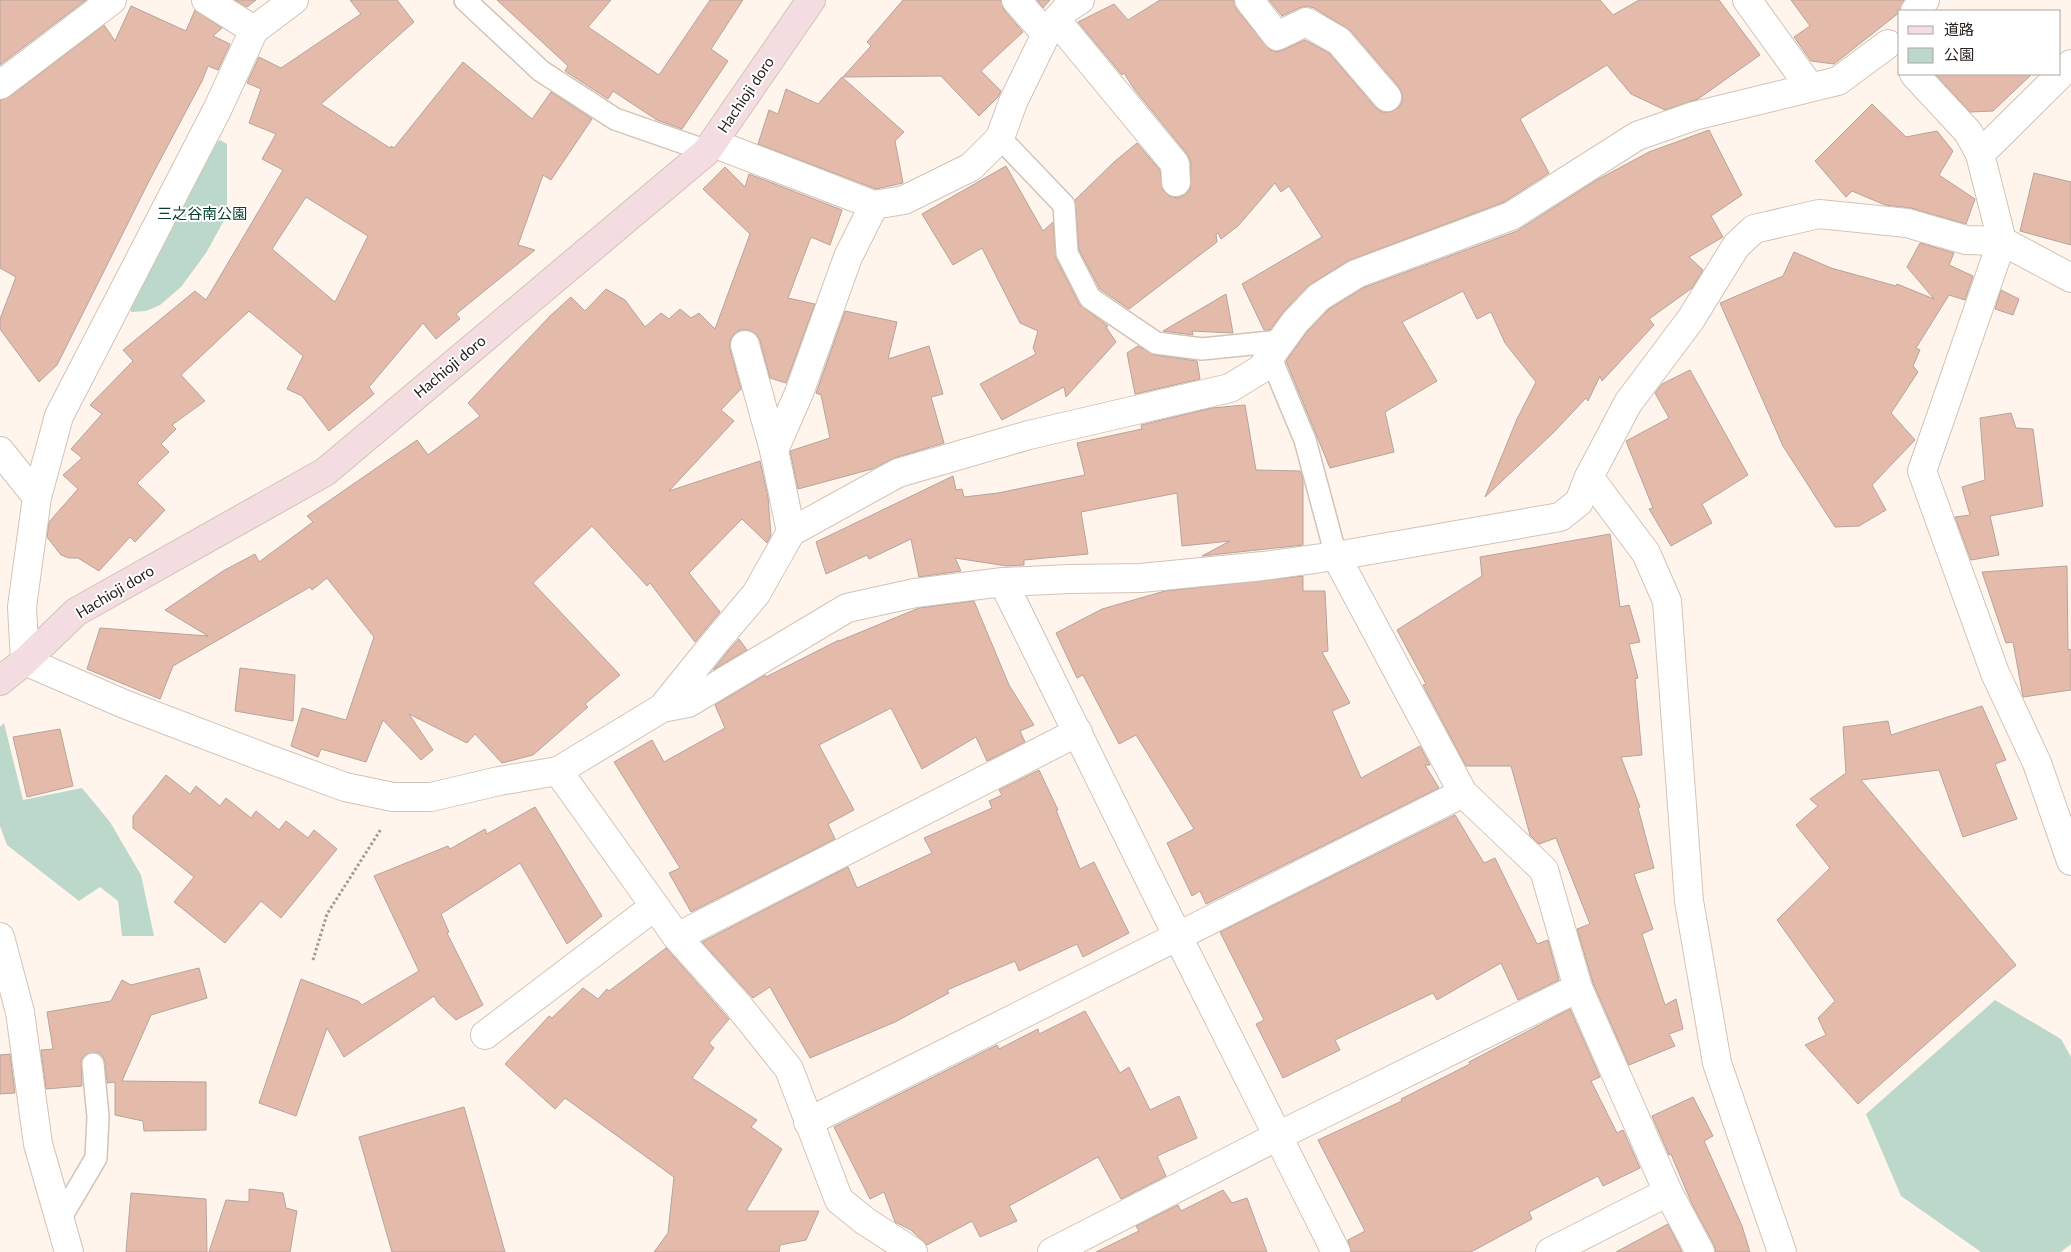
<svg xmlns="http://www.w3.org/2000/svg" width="2071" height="1252" viewBox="0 0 2071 1252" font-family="Lato,'Noto Sans JP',sans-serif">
<rect width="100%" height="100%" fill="#fff5ed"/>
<!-- green -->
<g fill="#bcd8ca">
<path d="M 220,140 L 227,144 L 227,215 L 206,253 L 181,287 L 160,305 L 146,311 L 131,312 L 131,299 L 211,148 Z"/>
<path d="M 4,723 L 23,800 L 82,788 L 110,822 L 141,875 L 154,936 L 122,936 L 118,901 L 100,887 L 79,901 L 7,845 L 0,826 L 0,727 Z"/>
<path d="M 1995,1000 L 2061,1039 L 2071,1057 L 2071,1244 L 2061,1252 L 1981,1252 L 1901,1196 L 1866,1114 Z"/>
</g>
<!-- building -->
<g fill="#e4bbaa" stroke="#b6a39b" fill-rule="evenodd">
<path d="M 0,0 L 86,0 L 0,65 Z"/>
<path d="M 235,0 L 256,0 L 247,7 Z"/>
<path d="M 350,0 L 397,0 L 414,22 L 321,104 L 390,148 L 391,146 L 394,148 L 463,62 L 532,119 L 551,92 L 592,119 L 551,180 L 543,175 L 518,245 L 535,250 L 456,314 L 460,319 L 436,339 L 423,323 L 369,387 L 374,394 L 329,431 L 302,396 L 287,389 L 303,356 L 249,311 L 181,375 L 205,401 L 172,425 L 176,429 L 161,444 L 169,452 L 137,483 L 165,510 L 135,542 L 130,537 L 99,571 L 78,558 L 69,558 L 61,555 L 47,537 L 49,522 L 78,489 L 63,475 L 82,458 L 71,449 L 102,414 L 90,405 L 133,361 L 123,350 L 195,291 L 206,300 L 283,170 L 262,159 L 276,134 L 249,123 L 261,89 L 247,83 L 259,57 L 281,68 L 361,14 ZM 306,197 L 368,236 L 335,302 L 272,249 Z"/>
<path d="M 497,0 L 611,0 L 588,27 L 659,75 L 710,0 L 743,0 L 711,49 L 728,61 L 682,129 L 657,120 L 613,91 L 608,99 L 565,71 L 568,66 Z"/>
<path d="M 903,0 L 1001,0 L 1004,10 L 1023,32 L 981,71 L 1001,91 L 998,97 L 979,116 L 941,76 L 843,77 L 871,46 L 867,42 Z"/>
<path d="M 1037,0 L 1050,0 L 1043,8 Z"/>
<path d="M 1160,0 L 1234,0 L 1237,10 L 1270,50 L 1277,52 L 1283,50 L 1305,40 L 1329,53 L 1375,107 L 1382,112 L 1390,112 L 1398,108 L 1402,102 L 1402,94 L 1399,87 L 1351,31 L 1314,8 L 1307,6 L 1299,8 L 1282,16 L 1269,0 L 1600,0 L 1613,15 L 1639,0 L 1719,0 L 1760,55 L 1698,99 L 1665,110 L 1631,94 L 1607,65 L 1520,119 L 1549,173 L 1504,202 L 1348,261 L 1308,286 L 1284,311 L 1270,330 L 1264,330 L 1242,284 L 1322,237 L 1289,186 L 1281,192 L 1275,183 L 1238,226 L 1221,239 L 1218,233 L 1216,234 L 1217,242 L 1129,309 L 1100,289 L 1079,250 L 1075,200 L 1114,162 L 1137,143 L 1160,170 L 1163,190 L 1169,196 L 1177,198 L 1185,195 L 1190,189 L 1191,163 L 1187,154 L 1134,89 L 1124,73 L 1122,75 L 1078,22 L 1114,4 L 1128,20 Z"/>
<path d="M 1791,0 L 1904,0 L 1900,12 L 1834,64 L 1811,61 L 1794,37 L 1810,26 Z"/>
<path d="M 131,6 L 186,31 L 195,10 L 222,28 L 213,36 L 230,44 L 218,70 L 208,66 L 202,81 L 149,181 L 57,365 L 39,382 L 0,329 L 0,319 L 16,277 L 0,268 L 0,100 L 9,97 L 104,25 L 115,41 Z"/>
<path d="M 1935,74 L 2032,74 L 1993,111 L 1970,112 Z"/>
<path d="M 842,77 L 904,132 L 895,141 L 903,183 L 876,189 L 758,144 L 769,110 L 778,114 L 786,89 L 818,104 Z"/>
<path d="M 1872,104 L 1906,137 L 1937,131 L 1953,151 L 1939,175 L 1975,199 L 1966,224 L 1911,208 L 1885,205 L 1852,191 L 1846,197 L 1815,161 Z"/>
<path d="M 1709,130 L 1742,195 L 1711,216 L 1723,237 L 1689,257 L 1703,270 L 1692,288 L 1649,319 L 1654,325 L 1602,381 L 1600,376 L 1588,401 L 1586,398 L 1553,433 L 1485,497 L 1517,419 L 1536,382 L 1505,343 L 1491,312 L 1477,319 L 1463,291 L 1402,322 L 1437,381 L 1385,412 L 1394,452 L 1330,468 L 1286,361 L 1307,332 L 1329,309 L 1363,288 L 1517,231 L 1595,181 L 1649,152 Z"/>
<path d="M 1006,166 L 1043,231 L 1053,222 L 1056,258 L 1079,304 L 1108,326 L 1106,327 L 1116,342 L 1066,397 L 1064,387 L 1002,420 L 980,384 L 1036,354 L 1033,348 L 1038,331 L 1020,323 L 982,248 L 953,265 L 922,214 Z"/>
<path d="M 725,167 L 745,187 L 749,174 L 842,210 L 830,245 L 811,237 L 788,298 L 815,304 L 786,383 L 770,378 L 760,341 L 756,334 L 748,330 L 740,330 L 734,334 L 730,341 L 730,349 L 741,389 L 721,410 L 734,421 L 669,491 L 760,461 L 768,497 L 771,535 L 767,543 L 742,519 L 689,573 L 720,612 L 695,642 L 650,583 L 647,586 L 592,526 L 533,583 L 620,675 L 585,704 L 588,707 L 533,755 L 502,763 L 475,734 L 467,743 L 409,714 L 433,750 L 421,760 L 383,720 L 366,762 L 321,749 L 318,757 L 291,746 L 302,708 L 346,720 L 374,637 L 327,578 L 312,590 L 310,587 L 173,666 L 160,699 L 87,669 L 100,628 L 208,636 L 165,610 L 223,571 L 255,554 L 259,562 L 313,522 L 307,516 L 417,440 L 428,455 L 480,416 L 468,403 L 550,316 L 571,297 L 585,311 L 606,289 L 625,300 L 645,327 L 661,313 L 669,319 L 680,309 L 691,318 L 699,313 L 715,329 L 750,234 L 703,189 Z"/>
<path d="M 2034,173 L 2071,182 L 2071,245 L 2020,231 Z"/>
<path d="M 1920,243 L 1954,253 L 1949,265 L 1973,276 L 1965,300 L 1949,295 L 1916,348 L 1920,350 L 1913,366 L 1918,372 L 1891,413 L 1915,440 L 1872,485 L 1886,510 L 1859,526 L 1835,527 L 1783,446 L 1720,303 L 1783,276 L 1794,252 L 1831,268 L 1896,286 L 1897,284 L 1934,299 L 1907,267 Z"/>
<path d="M 2001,290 L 2019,299 L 2013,315 L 1995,309 Z"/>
<path d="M 1226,294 L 1233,333 L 1192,331 L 1193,335 L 1163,331 Z"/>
<path d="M 845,311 L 897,322 L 888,359 L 929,346 L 943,394 L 931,397 L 944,443 L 894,458 L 872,469 L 798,489 L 790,451 L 830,438 L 821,395 L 816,393 Z"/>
<path d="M 1138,346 L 1154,355 L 1197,361 L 1200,379 L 1135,394 L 1127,353 Z"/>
<path d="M 1690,370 L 1748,475 L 1702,504 L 1712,523 L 1671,546 L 1649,509 L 1653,508 L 1626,441 L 1669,418 L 1655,393 L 1662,384 Z"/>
<path d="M 1245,405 L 1256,470 L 1300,471 L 1303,479 L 1303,545 L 1202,556 L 1230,541 L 1182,546 L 1177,493 L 1081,512 L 1088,554 L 1024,560 L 1024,565 L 1007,566 L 955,558 L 961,571 L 919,577 L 911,539 L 869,559 L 867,555 L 826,574 L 816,542 L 953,476 L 956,490 L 962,489 L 964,497 L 998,493 L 1085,475 L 1077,443 L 1142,429 L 1141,425 L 1212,408 Z"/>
<path d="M 2011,413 L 2016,428 L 2033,429 L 2043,506 L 1990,516 L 1999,555 L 1971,560 L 1955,517 L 1970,515 L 1962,487 L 1985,480 L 1980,418 Z"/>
<path d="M 1610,534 L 1620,607 L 1629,605 L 1640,642 L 1629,644 L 1638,678 L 1635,679 L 1642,755 L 1621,757 L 1640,807 L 1638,808 L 1654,868 L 1634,874 L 1653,929 L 1642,934 L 1665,1005 L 1676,999 L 1683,1029 L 1669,1034 L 1675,1046 L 1629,1065 L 1593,983 L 1577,929 L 1590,924 L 1556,838 L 1539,844 L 1530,835 L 1511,766 L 1466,766 L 1423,685 L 1426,684 L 1397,630 L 1482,576 L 1480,557 Z"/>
<path d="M 2067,566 L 2068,650 L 2071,649 L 2071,690 L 2023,697 L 2013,642 L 2006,643 L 1982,572 Z"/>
<path d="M 1303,576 L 1303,591 L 1325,591 L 1328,651 L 1322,652 L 1350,703 L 1332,711 L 1361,778 L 1420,746 L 1430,765 L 1425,765 L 1439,788 L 1206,904 L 1200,891 L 1192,896 L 1167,843 L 1194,829 L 1136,735 L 1119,744 L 1083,675 L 1077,678 L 1056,633 L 1102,609 L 1165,591 Z"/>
<path d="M 974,601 L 1009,685 L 1034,725 L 1020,731 L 1025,742 L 987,761 L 976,737 L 922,769 L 891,708 L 819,745 L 854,810 L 828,824 L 835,839 L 691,912 L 669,873 L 680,868 L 614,762 L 652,740 L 664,762 L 725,728 L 715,705 L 765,675 L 766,677 L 839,640 L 839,641 L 919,608 Z"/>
<path d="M 739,639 L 747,650 L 713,670 L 729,650 Z"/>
<path d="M 240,668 L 295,675 L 293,721 L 235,711 Z"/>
<path d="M 1982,706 L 2006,760 L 1995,764 L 2017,819 L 1963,837 L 1939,770 L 1861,780 L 2016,965 L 1858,1104 L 1805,1045 L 1826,1035 L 1818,1018 L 1835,1001 L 1777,920 L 1830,868 L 1796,825 L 1818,806 L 1810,799 L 1846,773 L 1843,727 L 1888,721 L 1891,735 Z"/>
<path d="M 60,729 L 73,786 L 27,797 L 13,737 Z"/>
<path d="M 1039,770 L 1058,810 L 1056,810 L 1080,869 L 1094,862 L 1129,933 L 1083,957 L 1077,944 L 1019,971 L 1015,961 L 947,990 L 949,993 L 895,1022 L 810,1058 L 770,987 L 753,998 L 702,942 L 848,867 L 857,888 L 932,853 L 924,838 L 992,808 L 989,801 L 1002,795 L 999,790 Z"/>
<path d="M 166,775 L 190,794 L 196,786 L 220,806 L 226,798 L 251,818 L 256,811 L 279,830 L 286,821 L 308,838 L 314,830 L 337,849 L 281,918 L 261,901 L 225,943 L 174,902 L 194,877 L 133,828 L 133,816 Z"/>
<path d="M 535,807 L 602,916 L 567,944 L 520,863 L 441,914 L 449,932 L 447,933 L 483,1005 L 456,1020 L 438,1003 L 434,996 L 344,1057 L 327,1028 L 296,1116 L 259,1103 L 301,979 L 358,1001 L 362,1005 L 419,971 L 374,876 L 448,846 L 450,849 L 485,829 L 487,834 Z"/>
<path d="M 1455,815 L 1484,863 L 1495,858 L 1537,944 L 1548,940 L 1559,980 L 1518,1000 L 1501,963 L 1437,1000 L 1433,993 L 1335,1040 L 1340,1050 L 1283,1078 L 1256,1024 L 1264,1020 L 1220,932 Z"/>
<path d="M 666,948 L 729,1019 L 709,1043 L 714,1048 L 692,1078 L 757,1120 L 751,1127 L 782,1149 L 746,1211 L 819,1211 L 806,1240 L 780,1245 L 779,1252 L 654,1252 L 668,1233 L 674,1177 L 565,1098 L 555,1109 L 505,1064 L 549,1016 L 552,1018 L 583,988 L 598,999 L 607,989 L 609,991 Z"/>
<path d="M 199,968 L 207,998 L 151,1015 L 122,1081 L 206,1082 L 206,1130 L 144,1131 L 143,1121 L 115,1115 L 115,1082 L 107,1083 L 105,1062 L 103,1056 L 98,1052 L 86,1054 L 81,1059 L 82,1086 L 46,1089 L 41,1050 L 53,1049 L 47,1012 L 111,1001 L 122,980 L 131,985 Z"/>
<path d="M 1570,1009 L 1600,1077 L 1591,1081 L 1617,1133 L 1623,1130 L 1640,1168 L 1603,1186 L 1598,1176 L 1529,1212 L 1532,1219 L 1471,1252 L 1351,1252 L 1348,1240 L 1365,1231 L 1318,1140 L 1402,1101 L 1401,1099 L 1470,1064 L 1469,1062 Z"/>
<path d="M 1085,1011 L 1120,1073 L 1129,1067 L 1150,1110 L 1179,1096 L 1197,1138 L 1157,1156 L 1166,1176 L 1121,1199 L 1098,1157 L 1009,1206 L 1017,1221 L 980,1237 L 972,1221 L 927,1245 L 911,1230 L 895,1222 L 884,1192 L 870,1199 L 834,1127 L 997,1045 L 999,1049 L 1038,1029 L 1039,1034 Z"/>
<path d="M 10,1054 L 15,1093 L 0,1094 L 0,1055 Z"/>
<path d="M 1693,1097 L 1713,1136 L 1704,1141 L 1742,1226 L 1750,1252 L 1716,1252 L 1714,1245 L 1692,1204 L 1671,1154 L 1669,1155 L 1652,1116 Z"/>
<path d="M 464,1107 L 505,1252 L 392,1252 L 359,1137 Z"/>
<path d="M 249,1189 L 283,1193 L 286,1208 L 297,1211 L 290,1252 L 209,1252 L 226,1200 L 249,1202 Z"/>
<path d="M 1223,1190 L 1232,1203 L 1247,1198 L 1267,1252 L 1096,1252 L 1139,1231 L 1136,1226 L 1178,1205 L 1181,1211 Z"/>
<path d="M 131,1193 L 206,1199 L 207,1252 L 126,1252 Z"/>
<path d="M 1668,1224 L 1682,1252 L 1616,1252 Z"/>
</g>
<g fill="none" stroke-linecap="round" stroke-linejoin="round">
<!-- lane casing -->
<g stroke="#d2c3b6" stroke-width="24">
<g id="lane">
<path d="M 465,0 L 541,71 L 615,119 L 707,151"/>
<path d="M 1000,138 L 1064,205 L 1067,253 L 1090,298 L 1156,343 L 1202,349 L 1281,341"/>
<path d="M 1270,356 L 1305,440 L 1336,556"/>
<path d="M 60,1219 L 96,1158 L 98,1117 L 93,1064"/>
</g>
</g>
<!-- street casing -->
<g stroke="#d2c3b6" stroke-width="30">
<g id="street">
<path d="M 206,0 L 254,30"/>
<path d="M 294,0 L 254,30 L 217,110 L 59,416 L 37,497 L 22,607 L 25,661 L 124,704 L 266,758 L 345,787 L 393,797 L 431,797 L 499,781 L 558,771 L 662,708 L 688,703 L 847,608 L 915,593 L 1003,582 L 1070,579 L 1141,578 L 1263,566 L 1336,556 L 1560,517 L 1579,502 L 1589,477 L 1628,403 L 1691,319 L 1736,246 L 1754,229 L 1819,214 L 1907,223 L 1966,240 L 2002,241 L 1980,154 L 1968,132 L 1914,74"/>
<path d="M 1016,0 L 1046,34"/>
<path d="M 1249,0 L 1277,36 L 1306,22 L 1339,41 L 1387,97"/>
<path d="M 1747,0 L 1810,87"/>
<path d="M 1915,11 L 1925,0"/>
<path d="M 1056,20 L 1175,164 L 1176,182"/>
<path d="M 0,85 L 112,0"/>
<path d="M 713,143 L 874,205 L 904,200 L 971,167 L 1000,138 L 1013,102 L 1049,28 L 1066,9 L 1080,0"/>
<path d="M 1980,154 L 2071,64"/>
<path d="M 2071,278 L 2002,241 L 1922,471 L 1995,673 L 2037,763 L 2071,861"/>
<path d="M 745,345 L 774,450 L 791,532"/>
<path d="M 774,450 L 799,393 L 848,257 L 874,205"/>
<path d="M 0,451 L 37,497"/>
<path d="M 1589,477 L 1646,553 L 1667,601 L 1689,901 L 1717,1063 L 1782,1252"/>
<path d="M 1336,556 L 1463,793 L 1544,870 L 1578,988 L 1668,1192 L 1700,1252"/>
<path d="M 1003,582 L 1178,937 L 1336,1252"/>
<path d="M 662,708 L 717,640 L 756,594 L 791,532 L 898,473 L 1029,435 L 1230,388 L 1261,369 L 1295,322 L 1319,297 L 1356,274 L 1511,216 L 1637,136 L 1694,116 L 1838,81 L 1888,44"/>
<path d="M 558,771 L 677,937 L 738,1005 L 789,1069 L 839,1200 L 865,1221 L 913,1252"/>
<path d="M 0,937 L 20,1012 L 38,1144 L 69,1252"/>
<path d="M 677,937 L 1078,732"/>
<path d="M 485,1035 L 655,906"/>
<path d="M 808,1122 L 1463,793"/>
<path d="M 1052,1252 L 1278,1136 L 1578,988"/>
<path d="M 1550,1252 L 1668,1192"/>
</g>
</g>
<!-- secondary casing -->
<g stroke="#d2c3b6" stroke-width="30">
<path id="secondary" d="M 0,681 L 25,661 L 76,612 L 325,472 L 707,151 L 811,0"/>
</g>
<!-- path -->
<path stroke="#a29a94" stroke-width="3" stroke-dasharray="2.5 2.5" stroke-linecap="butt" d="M 313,960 L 327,914 L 381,829"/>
<!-- lane -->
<use href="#lane" stroke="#fff" stroke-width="21"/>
<!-- street -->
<use href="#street" stroke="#fff" stroke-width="28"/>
<!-- secondary -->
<use href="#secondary" stroke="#f3dde0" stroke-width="28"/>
</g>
<g text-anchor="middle" stroke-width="4" stroke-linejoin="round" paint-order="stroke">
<!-- street labels -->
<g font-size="15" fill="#28221e" stroke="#fff">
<text transform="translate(746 95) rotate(-56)" y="5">Hachioji doro</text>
<text transform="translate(450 367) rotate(-40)" y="5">Hachioji doro</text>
<text transform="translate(115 592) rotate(-31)" y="5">Hachioji doro</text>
</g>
<!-- park labels -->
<g font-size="15" fill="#08402d" stroke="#fff">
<text x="202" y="219">三之谷南公園</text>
</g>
</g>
<!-- legend -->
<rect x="1898" y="10" width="162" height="65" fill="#ffffff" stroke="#a9a7a5"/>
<rect x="1908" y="26" width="25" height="8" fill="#f3dde0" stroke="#a9a7a5"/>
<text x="1944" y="35" font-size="15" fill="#28221e">道路</text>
<rect x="1908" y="48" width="25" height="15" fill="#bcd8ca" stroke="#a9a7a5"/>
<text x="1944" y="60" font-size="15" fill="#28221e">公園</text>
</svg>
